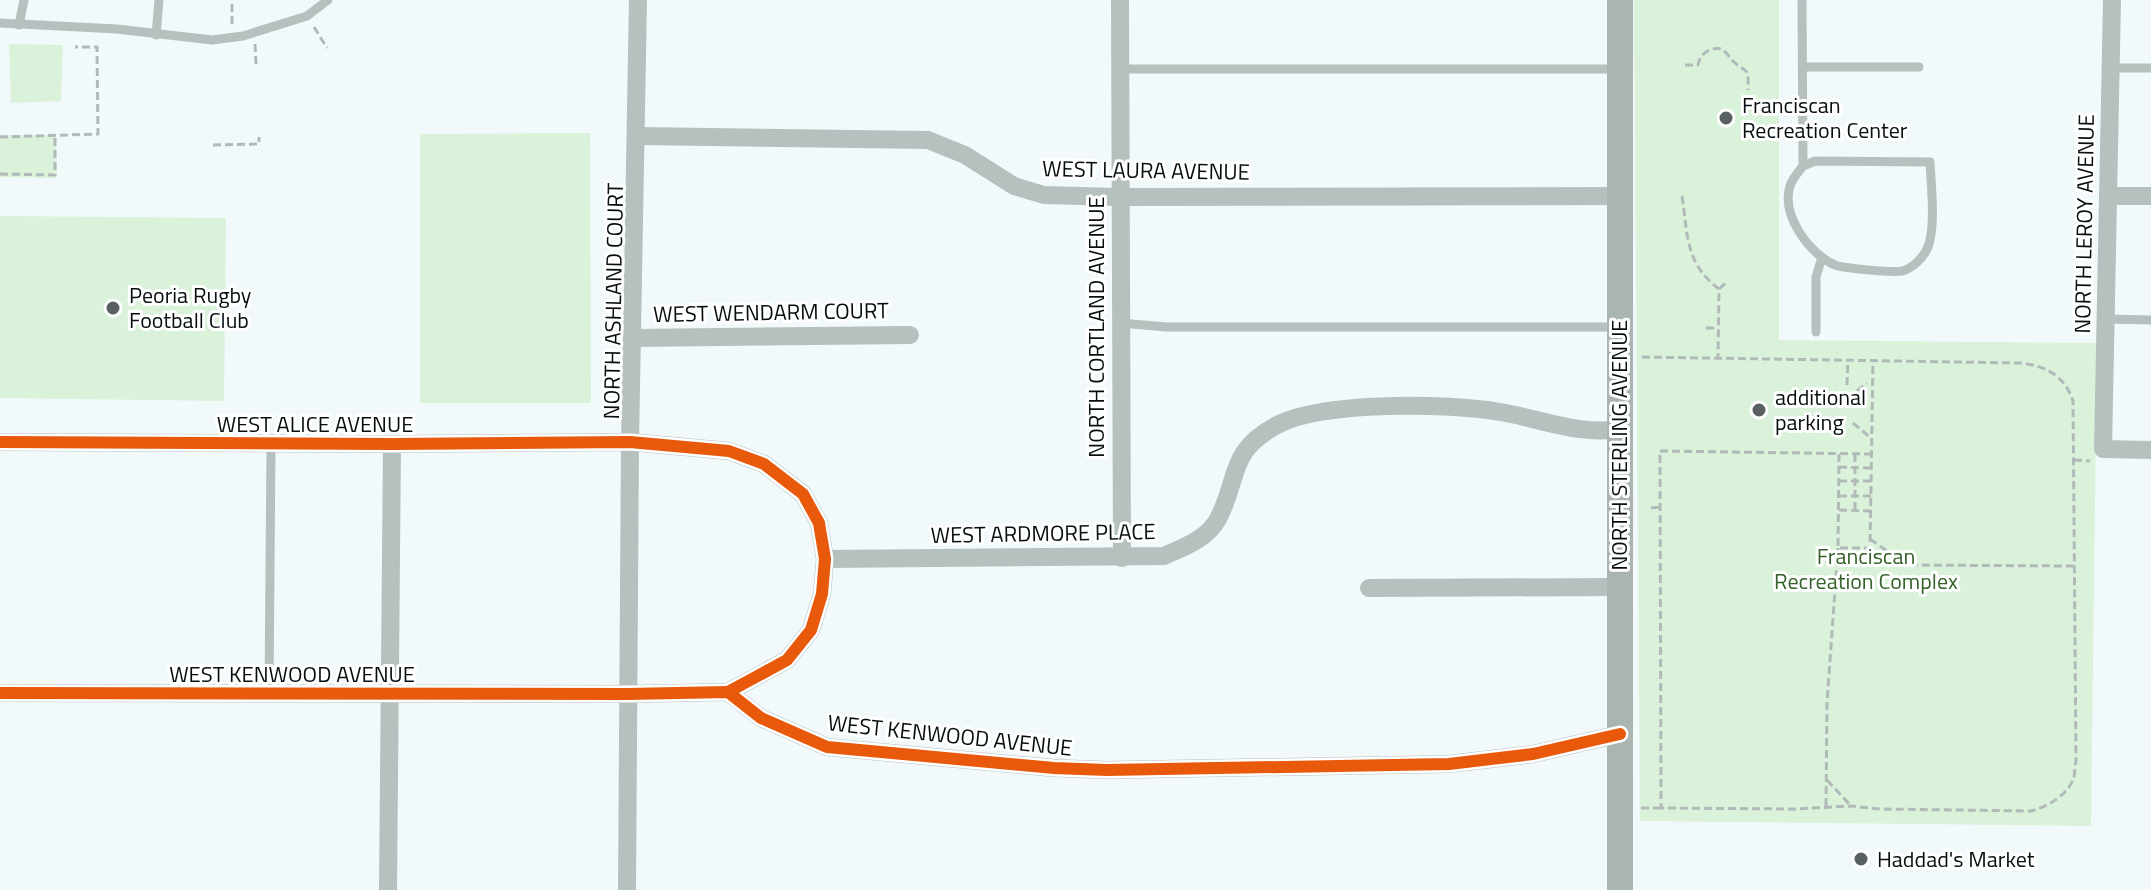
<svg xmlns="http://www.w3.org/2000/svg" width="2151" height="890" viewBox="0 0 2151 890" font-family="'Titillium Web',sans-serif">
<rect width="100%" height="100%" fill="#f1f9fa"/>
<!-- green -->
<g fill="#daf2da">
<path d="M 1634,0 L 1779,0 L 1779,340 L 2097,343 L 2091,826 L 1640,821 Z"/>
<path d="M 9,44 L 63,45 L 61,101 L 11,103 Z"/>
<path d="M 590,133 L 591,403 L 420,403 L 420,134 Z"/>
<path d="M 0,135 L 56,135 L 57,178 L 0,177 Z"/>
<path d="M 0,216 L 226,218 L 224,401 L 0,398 Z"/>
</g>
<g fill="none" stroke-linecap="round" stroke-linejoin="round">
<!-- path -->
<g stroke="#b2bab9" stroke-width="3" stroke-dasharray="8 4" stroke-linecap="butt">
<path d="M 232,24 L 232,0"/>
<path d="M 314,27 L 327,48"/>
<path d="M 255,44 L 256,64"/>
<path d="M 1685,65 L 1698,65 C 1700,53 1710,47 1722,49 C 1726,52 1729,56 1732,60 C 1746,75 1749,63 1748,90"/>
<path d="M 0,137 L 98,134 L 97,47 L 75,47"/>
<path d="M 213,145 L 259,144 L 259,137"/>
<path d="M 0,174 L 55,175 L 55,137"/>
<path d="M 1682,196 C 1688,236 1685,263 1719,289 L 1718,357"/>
<path d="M 1719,289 L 1728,281"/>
<path d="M 1706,328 L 1718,328"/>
<path d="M 1642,357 L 2021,363 C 2046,366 2065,376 2073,401 L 2076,760 C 2075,766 2075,775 2073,780 C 2066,796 2047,807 2031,811 L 1880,809 L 1851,806 L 1794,809 L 1661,808 L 1660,451 L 1872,454"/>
<path d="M 1847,385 L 1848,359"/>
<path d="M 1857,391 L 1867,383"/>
<path d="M 1853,423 L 1871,438"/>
<path d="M 1839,454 L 1838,548 L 1870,548 L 1873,359"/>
<path d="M 1855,454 L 1855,511"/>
<path d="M 2074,460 L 2090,461"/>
<path d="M 1839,467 L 1871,468"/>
<path d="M 1839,481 L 1871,481"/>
<path d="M 1839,496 L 1871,496"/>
<path d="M 1651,508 L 1660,507"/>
<path d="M 1839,510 L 1871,511"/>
<path d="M 1870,539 L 1907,565 L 2074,566"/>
<path d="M 1827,780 L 1851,806"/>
<path d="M 1826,806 L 1827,703 L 1838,548"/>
<path d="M 1641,808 L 1661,808"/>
</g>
<!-- lane -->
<g stroke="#b6c0be" stroke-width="9">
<path d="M 1802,0 L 1803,166 C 1799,171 1792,179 1790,186 C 1781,215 1809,254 1835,265 C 1841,268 1894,273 1902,271 C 1912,269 1924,257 1928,247 C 1936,225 1931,185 1930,162 L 1815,161 L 1803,166"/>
<path d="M 0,23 L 117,29 L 212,40 L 243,36 L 307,16 L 328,0"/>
<path d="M 19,25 L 24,0"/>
<path d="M 156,35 L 159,0"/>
<path d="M 1803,67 L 1919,67"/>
<path d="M 2111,68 L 2151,68"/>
<path d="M 1120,69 L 1616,69"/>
<path d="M 2106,319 L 2151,320"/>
<path d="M 1120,323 L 1167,327 L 1616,327"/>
<path d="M 1816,332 L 1816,277 L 1822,257"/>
<path d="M 269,694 L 271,444"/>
</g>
<!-- street -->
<g stroke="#b6c0be" stroke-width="18">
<path d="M 1120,0 L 1122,558"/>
<path d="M 2112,0 L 2103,449 L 2151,450"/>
<path d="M 637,136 L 928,140 L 965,155 L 1014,186 L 1044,195 L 1119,197 L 1618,196"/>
<path d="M 2108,196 L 2151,196"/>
<path d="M 633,338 L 910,335"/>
<path d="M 0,442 L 392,444 L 630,442 L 729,451 L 764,464 L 803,494 L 819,523 L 825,559 L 822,594 L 811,630 L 787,660 L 728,692"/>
<path d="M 825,559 L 1164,556 C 1184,547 1207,539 1218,519 C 1240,477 1227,452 1277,425 C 1323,401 1448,403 1500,412 C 1538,418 1580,436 1619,429"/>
<path d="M 1369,588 L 1620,587"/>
<path d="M 0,693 L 627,694 L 728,692 L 761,718 L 827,747 L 1054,768 L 1107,770 L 1449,764 L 1533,754 L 1620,734"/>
<path d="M 388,890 L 392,444"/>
<path d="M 627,890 L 630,442 L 638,0"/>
</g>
<!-- secondary -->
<path stroke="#aab4b2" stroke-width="26" d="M 1620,890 L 1620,0"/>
<!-- cycleway casing -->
<g stroke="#fff" stroke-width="17">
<g id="cycleway">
<path d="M 0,442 L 392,444 L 630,442 L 729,451 L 764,464 L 803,494 L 819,523 L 825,559 L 822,594 L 811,630 L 787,660 L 728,692"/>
<path d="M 0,693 L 627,694 L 728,692 L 761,718 L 827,747 L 1054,768 L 1107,770 L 1449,764 L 1533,754 L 1620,734"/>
</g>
</g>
<!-- cycleway -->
<use href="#cycleway" stroke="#e8590c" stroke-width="12"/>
</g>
<!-- markers -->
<g fill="#586061" stroke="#fff" stroke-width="3">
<circle cx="1726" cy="118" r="8"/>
<circle cx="113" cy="308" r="8"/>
<circle cx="1759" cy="410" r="8"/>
<circle cx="1861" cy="859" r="8"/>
</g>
<g text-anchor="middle" stroke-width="6" stroke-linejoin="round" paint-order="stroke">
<!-- poi labels -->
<g font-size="22" fill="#060e0f" stroke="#fff" text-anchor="start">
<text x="1742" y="113">Franciscan<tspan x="1742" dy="25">Recreation Center</tspan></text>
<text x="129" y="303">Peoria Rugby<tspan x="129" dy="25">Football Club</tspan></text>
<text x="1775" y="405">additional<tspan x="1775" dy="25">parking</tspan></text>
<text x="1877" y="867">Haddad's Market</text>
</g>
<!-- street labels -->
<g font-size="22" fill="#060e0f" stroke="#fff">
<text transform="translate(1146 170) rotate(1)" y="8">WEST LAURA AVENUE</text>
<text transform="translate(2084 224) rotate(-89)" y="8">NORTH LEROY AVENUE</text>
<text transform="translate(613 301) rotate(-89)" y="8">NORTH ASHLAND COURT</text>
<text transform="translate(771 312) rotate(-1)" y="8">WEST WENDARM COURT</text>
<text transform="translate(1096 327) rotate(-90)" y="8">NORTH CORTLAND AVENUE</text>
<text x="315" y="432">WEST ALICE AVENUE</text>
<text transform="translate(1619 445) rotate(-90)" y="8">NORTH STERLING AVENUE</text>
<text transform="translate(1043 533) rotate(-1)" y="8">WEST ARDMORE PLACE</text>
<text x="292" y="682">WEST KENWOOD AVENUE</text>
<text transform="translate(950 735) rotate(6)" y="8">WEST KENWOOD AVENUE</text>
</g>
<!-- park labels -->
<g font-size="22" fill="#346228" stroke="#fff">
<text x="1866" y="564">Franciscan<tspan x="1866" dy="25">Recreation Complex</tspan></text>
</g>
</g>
</svg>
